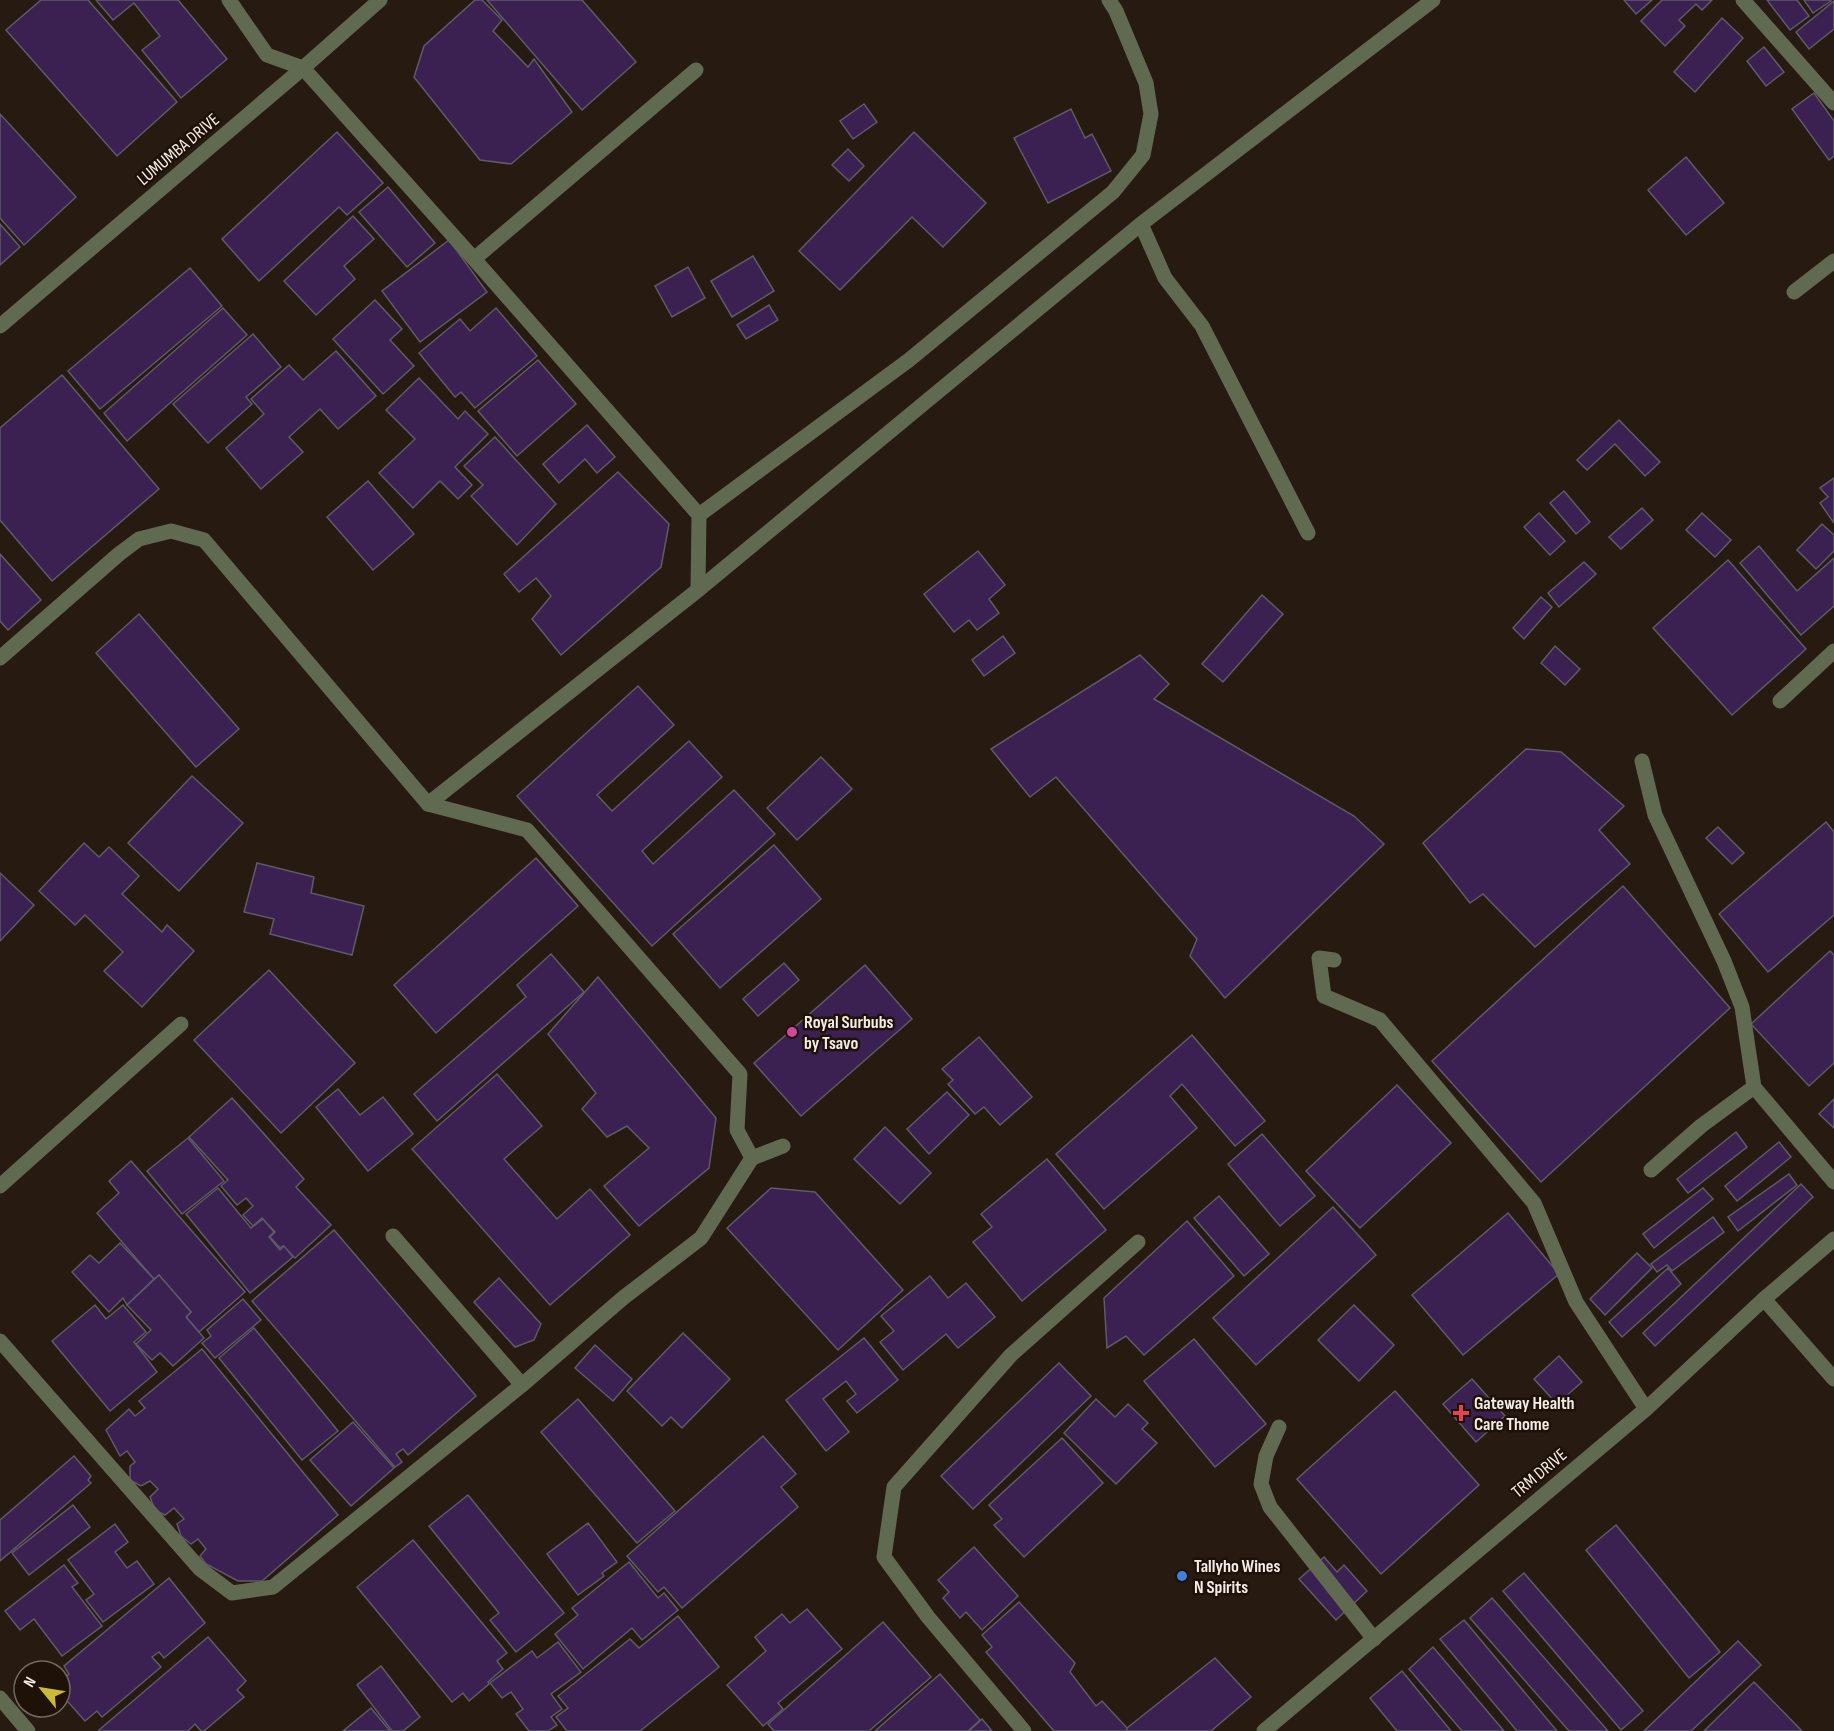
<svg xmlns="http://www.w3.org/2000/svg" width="1834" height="1731" viewBox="0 0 1834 1731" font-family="'Sofia Sans Condensed',sans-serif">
<rect width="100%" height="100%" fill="#271a11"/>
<!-- building -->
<g fill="#3a2151" stroke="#605968" stroke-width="1.5">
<path d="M 41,0 L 88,0 L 177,102 L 117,156 L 6,30 Z"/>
<path d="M 96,0 L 178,0 L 227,59 L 181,98 L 142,50 L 160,36 L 134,3 L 113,20 Z"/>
<path d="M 475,0 L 482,0 L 502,20 L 493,31 L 528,67 L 534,59 L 572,112 L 511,164 L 480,160 L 414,77 L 424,46 Z"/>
<path d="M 487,0 L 582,0 L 636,62 L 582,110 Z"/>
<path d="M 1624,0 L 1652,0 L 1636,14 Z"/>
<path d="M 1662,0 L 1712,0 L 1702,10 L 1696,4 L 1679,20 L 1685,26 L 1665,46 L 1641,21 Z"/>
<path d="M 1767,0 L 1797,0 L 1809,16 L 1790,30 Z"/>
<path d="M 1804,0 L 1830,0 L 1831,1 L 1813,13 Z"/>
<path d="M 1834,1 L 1834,29 L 1809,49 L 1796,32 Z"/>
<path d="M 1722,18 L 1743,38 L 1695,92 L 1674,72 Z"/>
<path d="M 1764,47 L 1784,72 L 1766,86 L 1747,61 Z"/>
<path d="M 1814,93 L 1834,121 L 1834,156 L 1829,160 L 1792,109 Z"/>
<path d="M 864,104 L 877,122 L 853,139 L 840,121 Z"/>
<path d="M 1071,109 L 1085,138 L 1092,134 L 1111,171 L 1048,203 L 1014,138 Z"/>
<path d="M 0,114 L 76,197 L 24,245 L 0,218 Z"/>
<path d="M 337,132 L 383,183 L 347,215 L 339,207 L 259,281 L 222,239 Z"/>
<path d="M 914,132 L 986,203 L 943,247 L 912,217 L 840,290 L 799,251 Z"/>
<path d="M 848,149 L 864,166 L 849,181 L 832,165 Z"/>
<path d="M 1686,157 L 1724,203 L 1686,235 L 1648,190 Z"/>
<path d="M 388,187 L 435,243 L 407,267 L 359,212 Z"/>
<path d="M 353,216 L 374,239 L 344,266 L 355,279 L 316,315 L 284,281 Z"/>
<path d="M 0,224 L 20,247 L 0,265 Z"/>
<path d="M 449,240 L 487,292 L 420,342 L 382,291 Z"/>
<path d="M 753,256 L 774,291 L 732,317 L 711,281 Z"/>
<path d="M 688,267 L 705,298 L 672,317 L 655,286 Z"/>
<path d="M 190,268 L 222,306 L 100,409 L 68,371 Z"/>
<path d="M 375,300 L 402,329 L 390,340 L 414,366 L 383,394 L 333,339 Z"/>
<path d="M 769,305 L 778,320 L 746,339 L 737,325 Z"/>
<path d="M 223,308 L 247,335 L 127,441 L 104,413 Z"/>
<path d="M 496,308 L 537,356 L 475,408 L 461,392 L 455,397 L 419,353 L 460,319 L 470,331 Z"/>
<path d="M 253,334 L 281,367 L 246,397 L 252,404 L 208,443 L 173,404 Z"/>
<path d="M 336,351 L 376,396 L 338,429 L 320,409 L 289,437 L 303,452 L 261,489 L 226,448 L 264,414 L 251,399 L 289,365 L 303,380 Z"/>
<path d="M 538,360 L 576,404 L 517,456 L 478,411 Z"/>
<path d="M 62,375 L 159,489 L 52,581 L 0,520 L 0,428 Z"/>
<path d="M 419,378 L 458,419 L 465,411 L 488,434 L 455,467 L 472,485 L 458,499 L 440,481 L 413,508 L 379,473 L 415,439 L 386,410 Z"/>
<path d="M 1619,420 L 1660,462 L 1645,476 L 1615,444 L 1587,470 L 1577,460 Z"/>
<path d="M 587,425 L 615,457 L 597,473 L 585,459 L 559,483 L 543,464 Z"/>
<path d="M 495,437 L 556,504 L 517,545 L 471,496 L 483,485 L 464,466 Z"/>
<path d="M 618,472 L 669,524 L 661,567 L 561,655 L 532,619 L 551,596 L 536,578 L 519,592 L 504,574 Z"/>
<path d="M 1834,478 L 1834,523 L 1820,503 L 1828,497 L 1820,488 Z"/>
<path d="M 368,481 L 414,534 L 373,570 L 327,517 Z"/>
<path d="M 1564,491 L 1590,522 L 1576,534 L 1550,503 Z"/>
<path d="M 1642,508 L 1653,520 L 1621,549 L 1609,537 Z"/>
<path d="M 1539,513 L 1565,541 L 1550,555 L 1524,527 Z"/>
<path d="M 1702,513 L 1731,540 L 1715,557 L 1686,530 Z"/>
<path d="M 1822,524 L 1834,535 L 1834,551 L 1816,569 L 1797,550 Z"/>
<path d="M 1759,546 L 1797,591 L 1834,558 L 1834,606 L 1801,635 L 1740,563 Z"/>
<path d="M 978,551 L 1005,585 L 989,599 L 999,613 L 977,630 L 969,620 L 954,632 L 924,594 Z"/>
<path d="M 0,554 L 41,600 L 8,630 L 0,621 Z"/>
<path d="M 1728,560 L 1806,649 L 1732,715 L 1653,628 Z"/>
<path d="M 1584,562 L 1596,574 L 1559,607 L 1548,593 Z"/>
<path d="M 1262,595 L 1283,614 L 1223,682 L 1202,664 Z"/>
<path d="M 1541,597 L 1552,607 L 1524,639 L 1513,628 Z"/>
<path d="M 139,614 L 239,729 L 196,767 L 96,653 Z"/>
<path d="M 1003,636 L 1015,653 L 984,676 L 972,660 Z"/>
<path d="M 1555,646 L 1580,669 L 1565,685 L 1541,663 Z"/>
<path d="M 1140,655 L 1169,684 L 1154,699 L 1354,816 L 1384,844 L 1225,998 L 1190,956 L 1197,939 L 1056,777 L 1030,797 L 991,749 Z"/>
<path d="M 638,686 L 674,725 L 597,795 L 612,811 L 689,741 L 722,777 L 642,851 L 653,864 L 734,790 L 775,834 L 652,946 L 517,796 Z"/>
<path d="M 1526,749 L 1561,752 L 1624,806 L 1599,830 L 1630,864 L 1535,947 L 1483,894 L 1470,903 L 1423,843 Z"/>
<path d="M 821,757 L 852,789 L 797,840 L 767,808 Z"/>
<path d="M 192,776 L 243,823 L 179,891 L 128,843 Z"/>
<path d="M 1826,822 L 1834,832 L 1834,915 L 1768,972 L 1719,914 Z"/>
<path d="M 1718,827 L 1744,853 L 1732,864 L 1706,838 Z"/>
<path d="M 84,843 L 99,857 L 109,847 L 139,876 L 122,894 L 162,932 L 167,925 L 194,951 L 142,1007 L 104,971 L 123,952 L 85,915 L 75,925 L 39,891 Z"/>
<path d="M 774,845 L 821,899 L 720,988 L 673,934 Z"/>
<path d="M 536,858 L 578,906 L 436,1033 L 394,985 Z"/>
<path d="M 257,863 L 314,877 L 311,893 L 364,906 L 352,955 L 270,934 L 274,919 L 244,912 Z"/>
<path d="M 0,873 L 34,905 L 0,941 Z"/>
<path d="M 1623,886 L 1730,1008 L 1541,1182 L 1432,1061 Z"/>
<path d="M 1830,951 L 1834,955 L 1834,1063 L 1809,1086 L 1751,1024 Z"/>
<path d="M 551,954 L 584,992 L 437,1121 L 414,1094 L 526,997 L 517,985 Z"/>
<path d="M 784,963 L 799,980 L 758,1016 L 743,999 Z"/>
<path d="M 865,965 L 912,1019 L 801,1116 L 754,1063 Z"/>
<path d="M 269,970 L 355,1063 L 281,1133 L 194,1040 Z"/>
<path d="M 598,977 L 716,1118 L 709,1168 L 639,1226 L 604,1186 L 649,1148 L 627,1126 L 607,1137 L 582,1109 L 596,1093 L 548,1034 Z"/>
<path d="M 1192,1035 L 1265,1121 L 1235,1146 L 1182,1084 L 1170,1096 L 1197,1128 L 1104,1209 L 1056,1154 Z"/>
<path d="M 979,1037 L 1032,1097 L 1000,1125 L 984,1107 L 975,1114 L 948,1084 L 953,1080 L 942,1069 Z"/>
<path d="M 497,1074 L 542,1126 L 504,1159 L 557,1219 L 590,1189 L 630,1235 L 550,1305 L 412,1149 Z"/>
<path d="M 1397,1085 L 1451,1143 L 1360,1228 L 1306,1171 Z"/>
<path d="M 338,1089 L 360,1115 L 383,1097 L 413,1134 L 368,1171 L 316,1107 Z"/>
<path d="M 947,1092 L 969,1115 L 929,1154 L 907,1129 Z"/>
<path d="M 232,1098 L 304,1179 L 296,1187 L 331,1225 L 295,1258 L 283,1246 L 280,1248 L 270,1237 L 275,1232 L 262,1218 L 253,1226 L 243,1215 L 253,1206 L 246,1198 L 237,1205 L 221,1186 L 228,1180 L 189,1137 Z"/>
<path d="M 1834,1099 L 1834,1128 L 1819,1114 Z"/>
<path d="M 885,1127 L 931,1173 L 900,1204 L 854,1159 Z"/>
<path d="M 1736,1132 L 1747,1147 L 1688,1193 L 1677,1179 Z"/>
<path d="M 1262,1134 L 1315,1196 L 1280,1226 L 1228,1164 Z"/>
<path d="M 188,1138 L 224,1181 L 182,1214 L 147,1171 Z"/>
<path d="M 1779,1142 L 1791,1157 L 1737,1201 L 1725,1186 Z"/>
<path d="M 1047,1159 L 1106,1230 L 1022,1301 L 973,1242 L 992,1227 L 981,1214 Z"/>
<path d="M 131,1161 L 245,1292 L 199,1332 L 186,1317 L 191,1312 L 159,1275 L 154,1279 L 97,1213 L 119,1193 L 109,1181 Z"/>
<path d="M 1789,1174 L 1797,1185 L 1738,1231 L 1728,1217 Z"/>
<path d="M 1801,1184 L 1813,1197 L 1655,1346 L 1643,1333 Z"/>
<path d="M 218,1188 L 251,1228 L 263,1219 L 274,1232 L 269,1237 L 280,1250 L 284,1246 L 293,1257 L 250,1293 L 186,1214 Z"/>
<path d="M 771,1188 L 815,1192 L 903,1290 L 838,1350 L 727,1228 Z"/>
<path d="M 1703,1188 L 1713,1199 L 1654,1248 L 1643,1234 Z"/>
<path d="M 1219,1196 L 1269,1254 L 1244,1276 L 1194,1218 Z"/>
<path d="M 1333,1207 L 1376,1255 L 1256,1365 L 1213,1318 Z"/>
<path d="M 1508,1213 L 1559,1274 L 1463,1355 L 1412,1295 Z"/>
<path d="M 1713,1217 L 1724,1232 L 1672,1271 L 1667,1265 L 1657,1272 L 1651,1264 Z"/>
<path d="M 1187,1221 L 1234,1276 L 1144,1355 L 1126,1336 L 1107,1348 L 1104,1298 Z"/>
<path d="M 334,1230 L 476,1396 L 408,1455 L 403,1449 L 396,1454 L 402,1462 L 395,1467 L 252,1301 Z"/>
<path d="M 120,1243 L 154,1279 L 127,1305 L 123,1298 L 109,1312 L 72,1272 L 90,1255 L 99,1263 Z"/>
<path d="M 1637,1253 L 1652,1268 L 1605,1315 L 1590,1299 Z"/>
<path d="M 1668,1268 L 1681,1284 L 1622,1337 L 1609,1322 Z"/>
<path d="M 159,1275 L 191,1312 L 186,1317 L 204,1338 L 173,1366 L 160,1353 L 152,1360 L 136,1344 L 151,1330 L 127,1305 Z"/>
<path d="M 930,1276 L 948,1298 L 966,1283 L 995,1317 L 958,1348 L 946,1334 L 903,1370 L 880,1342 L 894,1331 L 881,1316 Z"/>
<path d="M 499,1278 L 541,1324 L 534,1340 L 515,1347 L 474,1302 Z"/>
<path d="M 243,1299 L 261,1320 L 215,1358 L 202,1343 L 211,1336 L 207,1330 Z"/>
<path d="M 95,1305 L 106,1319 L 123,1305 L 146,1332 L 134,1342 L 157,1372 L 110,1411 L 52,1341 Z"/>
<path d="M 1354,1305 L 1394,1345 L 1359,1381 L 1318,1340 Z"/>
<path d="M 254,1328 L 338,1431 L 302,1460 L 219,1358 Z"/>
<path d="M 683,1333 L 730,1379 L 682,1428 L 671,1417 L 662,1426 L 627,1391 Z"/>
<path d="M 864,1338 L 898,1380 L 857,1413 L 847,1401 L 856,1394 L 846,1381 L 823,1399 L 849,1432 L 826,1451 L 786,1400 Z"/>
<path d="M 1194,1339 L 1266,1424 L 1215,1467 L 1144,1381 Z"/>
<path d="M 595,1345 L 632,1379 L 613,1401 L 575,1368 Z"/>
<path d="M 202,1349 L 338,1515 L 262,1581 L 238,1581 L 206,1564 L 200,1556 L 206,1549 L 198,1539 L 191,1544 L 181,1536 L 177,1524 L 184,1519 L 174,1508 L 165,1515 L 155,1510 L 150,1497 L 158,1489 L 150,1481 L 141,1486 L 130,1480 L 130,1466 L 135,1462 L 127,1451 L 120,1456 L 106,1430 L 129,1409 L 135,1416 L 145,1408 L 139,1401 Z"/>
<path d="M 1559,1356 L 1582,1382 L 1557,1404 L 1534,1379 Z"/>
<path d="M 1059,1363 L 1091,1396 L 973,1509 L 941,1476 Z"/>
<path d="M 1472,1379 L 1505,1416 L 1476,1442 L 1443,1404 Z"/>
<path d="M 1395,1391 L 1479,1485 L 1381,1574 L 1297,1479 Z"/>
<path d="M 578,1399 L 675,1511 L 637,1543 L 541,1432 Z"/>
<path d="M 1096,1399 L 1115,1417 L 1128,1404 L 1148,1423 L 1142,1429 L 1157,1443 L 1116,1484 L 1064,1433 Z"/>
<path d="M 353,1422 L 394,1468 L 351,1506 L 310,1460 Z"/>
<path d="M 763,1436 L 796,1474 L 781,1487 L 798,1507 L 682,1608 L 664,1587 L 658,1592 L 627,1556 Z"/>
<path d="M 1062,1438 L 1103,1483 L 1024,1557 L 994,1525 L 1002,1519 L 989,1505 Z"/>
<path d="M 74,1456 L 91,1476 L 88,1480 L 91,1483 L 0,1561 L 0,1520 Z"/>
<path d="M 468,1495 L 564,1613 L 516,1652 L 490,1620 L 499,1613 L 429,1526 Z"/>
<path d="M 73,1505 L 90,1527 L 29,1575 L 12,1553 Z"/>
<path d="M 588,1523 L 617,1562 L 602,1573 L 604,1576 L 578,1595 L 547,1554 Z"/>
<path d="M 115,1524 L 128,1542 L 115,1552 L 127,1568 L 137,1561 L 154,1584 L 103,1622 L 86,1600 L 94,1594 L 68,1560 Z"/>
<path d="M 1616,1525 L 1720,1652 L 1689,1678 L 1586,1550 Z"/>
<path d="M 413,1540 L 507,1653 L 497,1661 L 503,1669 L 488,1682 L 489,1684 L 469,1701 L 463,1693 L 452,1702 L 357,1587 Z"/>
<path d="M 974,1547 L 1018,1596 L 982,1630 L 966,1612 L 960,1618 L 943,1598 L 949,1592 L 938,1580 Z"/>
<path d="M 1324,1557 L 1337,1572 L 1344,1565 L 1367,1591 L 1336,1620 L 1299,1579 Z"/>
<path d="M 629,1562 L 658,1598 L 664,1593 L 678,1610 L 642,1640 L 632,1628 L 583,1669 L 555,1634 L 578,1615 L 572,1608 Z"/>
<path d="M 64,1565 L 78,1583 L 72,1587 L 102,1626 L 62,1656 L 34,1619 L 20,1630 L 5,1611 Z"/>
<path d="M 1524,1573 L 1643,1711 L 1621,1730 L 1503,1591 Z"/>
<path d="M 169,1578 L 205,1623 L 164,1658 L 159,1652 L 152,1657 L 161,1667 L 102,1717 L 97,1711 L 85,1721 L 60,1693 L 60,1682 L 69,1674 L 64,1666 Z"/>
<path d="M 1492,1598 L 1608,1731 L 1569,1731 L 1470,1618 Z"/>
<path d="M 1019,1602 L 1075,1663 L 1070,1672 L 1096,1706 L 1102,1701 L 1127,1728 L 1127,1731 L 1054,1731 L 986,1652 L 992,1647 L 982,1635 Z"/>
<path d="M 807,1609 L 842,1649 L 778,1703 L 783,1709 L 763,1726 L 727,1685 L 766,1651 L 755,1637 L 782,1614 L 790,1623 Z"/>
<path d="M 678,1616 L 719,1667 L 640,1731 L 567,1731 L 556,1717 L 568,1708 L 558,1696 L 630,1639 L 639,1648 Z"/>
<path d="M 1464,1620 L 1557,1731 L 1517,1731 L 1440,1639 Z"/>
<path d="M 883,1622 L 931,1677 L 869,1731 L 774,1731 L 768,1724 Z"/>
<path d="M 208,1637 L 246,1681 L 237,1690 L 244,1697 L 204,1731 L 201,1731 L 195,1724 L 188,1731 L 100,1731 L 99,1730 Z"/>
<path d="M 1738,1641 L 1761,1665 L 1691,1731 L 1644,1731 Z"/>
<path d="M 558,1642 L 581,1672 L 551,1694 L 562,1709 L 551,1717 L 557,1725 L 548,1731 L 529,1731 L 516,1714 L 523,1709 L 511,1692 L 502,1698 L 490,1683 L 532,1651 L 537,1658 Z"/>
<path d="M 1433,1647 L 1504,1731 L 1462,1731 L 1409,1669 Z"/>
<path d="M 1215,1658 L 1251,1697 L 1211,1731 L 1127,1731 L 1127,1728 Z"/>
<path d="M 381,1666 L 420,1717 L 403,1731 L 392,1731 L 357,1685 Z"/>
<path d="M 1402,1671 L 1451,1731 L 1397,1731 L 1370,1698 Z"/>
<path d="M 940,1674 L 980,1720 L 968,1731 L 875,1731 Z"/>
<path d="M 1754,1682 L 1802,1731 L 1704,1731 Z"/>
<path d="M 371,1708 L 390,1731 L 343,1731 Z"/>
<path d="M 982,1719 L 992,1731 L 969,1731 Z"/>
</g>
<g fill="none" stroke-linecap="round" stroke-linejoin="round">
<!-- minor -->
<g stroke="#606a51" stroke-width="15">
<path d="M 229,0 L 267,55 L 303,68 L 474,259 L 699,515 L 698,590"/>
<path d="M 1743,0 L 1834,103"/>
<path d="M 1141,224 L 1165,278 L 1202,326 L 1308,533"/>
<path d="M 474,259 L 696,70"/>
<path d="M 1794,292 L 1834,261"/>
<path d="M 0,326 L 303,68 L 380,0"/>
<path d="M 699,515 L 909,360 L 1113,192 L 1143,155 L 1151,114 L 1146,83 L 1116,11 L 1109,0"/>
<path d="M 0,658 L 119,554 L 139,539 L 171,531 L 204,540 L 428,804 L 527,830 L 740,1074 L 737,1130 L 752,1158 L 701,1238 L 623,1298 L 522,1385 L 273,1587 L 232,1593 L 200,1569 L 0,1341"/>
<path d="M 1780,701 L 1834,651"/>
<path d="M 1642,761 L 1655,815 L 1724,961 L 1742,1007 L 1754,1087 L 1834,1182"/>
<path d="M 428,804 L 698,590 L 1141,224 L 1433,0"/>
<path d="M 1334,960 L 1319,958 L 1324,996 L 1380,1020 L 1534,1203 L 1576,1302 L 1646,1409"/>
<path d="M 752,1158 L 783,1146"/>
<path d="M 1651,1170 L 1701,1126 L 1754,1087"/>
<path d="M 0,1186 L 181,1024"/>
<path d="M 393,1236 L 522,1385"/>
<path d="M 1764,1299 L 1834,1379"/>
<path d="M 1279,1427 L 1266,1456 L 1261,1484 L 1270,1507 L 1374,1639"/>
<path d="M 0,1698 L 28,1731"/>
<path d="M 1024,1731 L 928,1617 L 884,1557 L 894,1487 L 1011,1355 L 1138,1242"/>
<path d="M 1264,1731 L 1646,1409 L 1764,1299 L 1834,1239"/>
</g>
</g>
<!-- markers -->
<circle fill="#d1479c" stroke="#1d1108" stroke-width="2" cx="792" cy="1032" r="6"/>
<path fill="#e0444e" stroke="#1d1108" stroke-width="2" d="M1458 1404h6v6h6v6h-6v6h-6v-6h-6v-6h6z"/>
<circle fill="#3f7fe0" stroke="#1d1108" stroke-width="2" cx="1182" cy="1576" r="6"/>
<g text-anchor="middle" stroke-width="5" stroke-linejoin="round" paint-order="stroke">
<!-- street labels -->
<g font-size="18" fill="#f5ece5" stroke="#1d1108">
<text transform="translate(178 149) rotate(-40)" y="6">LUMUMBA DRIVE</text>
<text transform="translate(1539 1473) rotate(-40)" y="6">TRM DRIVE</text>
</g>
<!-- poi labels -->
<g font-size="18" font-weight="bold" fill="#f5ece5" stroke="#1d1108" text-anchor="start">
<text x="804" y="1028">Royal Surbubs<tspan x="804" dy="21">by Tsavo</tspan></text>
<text x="1474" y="1409">Gateway Health<tspan x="1474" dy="21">Care Thome</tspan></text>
<text x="1194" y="1572">Tallyho Wines<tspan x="1194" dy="21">N Spirits</tspan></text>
</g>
</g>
<!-- north arrow -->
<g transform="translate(42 1689) rotate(300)"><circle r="28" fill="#1d1108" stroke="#736960" stroke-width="1.5"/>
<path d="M0-4.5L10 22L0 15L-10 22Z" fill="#cdb938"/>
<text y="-9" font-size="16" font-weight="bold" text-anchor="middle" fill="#f5ece5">N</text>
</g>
</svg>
